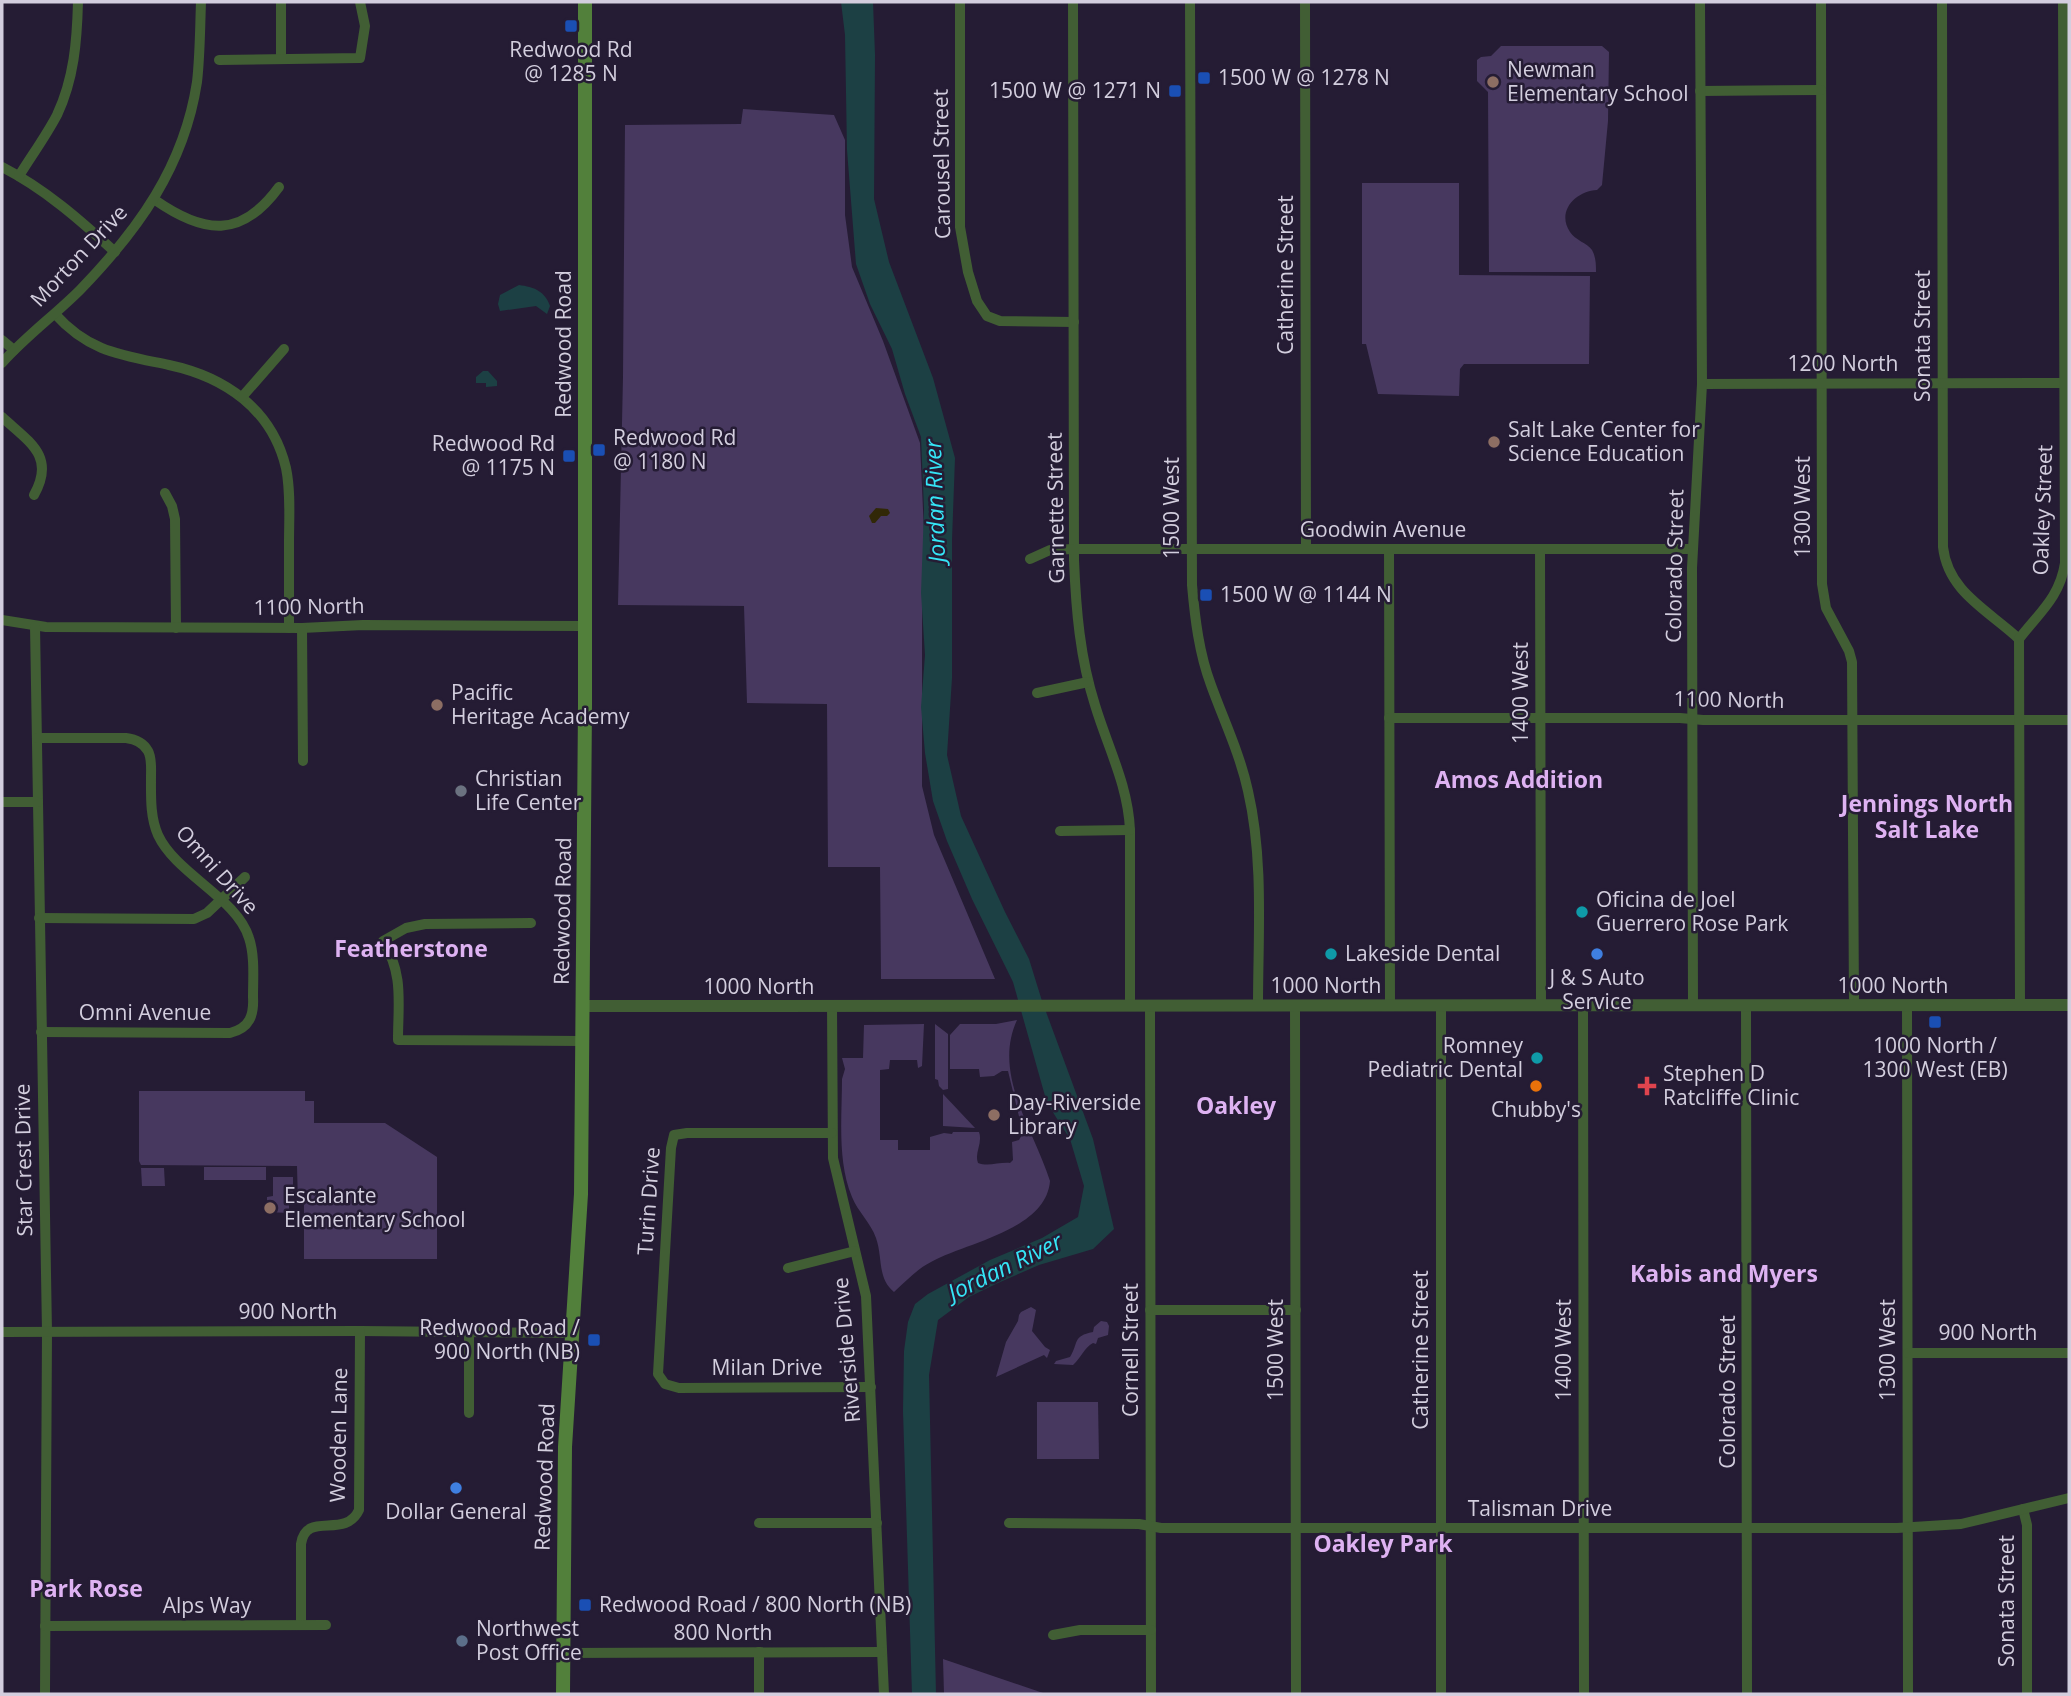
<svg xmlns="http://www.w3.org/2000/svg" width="2071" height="1696" viewBox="0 0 2071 1696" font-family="'Open Sans',sans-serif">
<rect width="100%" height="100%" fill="#251c34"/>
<!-- green -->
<g fill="#47385f">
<path d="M 1501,46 L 1602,46 L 1609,52 L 1608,121 L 1602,185 L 1597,190 C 1576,191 1556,211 1570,232 C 1575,240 1587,243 1592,250 C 1596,257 1596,265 1596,272 L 1489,272 L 1488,92 L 1477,81 L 1477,60 L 1481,57 L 1491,56 Z"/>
<path d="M 743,109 L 834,115 L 845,140 L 845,215 L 852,267 L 883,341 L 920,443 L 924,532 L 922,590 L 922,786 L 934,835 L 995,979 L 881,979 L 880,867 L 828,867 L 827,704 L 747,703 L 744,606 L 618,605 L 623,377 L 625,125 L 741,124 Z"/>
<path d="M 1362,183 L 1459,183 L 1459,275 L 1590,276 L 1589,364 L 1464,364 L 1460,369 L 1459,396 L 1378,394 L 1366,344 L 1362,344 Z"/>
<path d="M 1017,1020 C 992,1074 1034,1130 1050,1181 C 1046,1230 968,1242 931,1262 C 917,1269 906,1281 894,1292 C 877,1278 883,1258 876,1238 C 871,1223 858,1212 852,1197 C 837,1161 842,1117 842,1079 L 845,1069 L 842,1058 L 863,1058 L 864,1025 L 924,1024 L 922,1066 L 918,1068 L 917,1060 L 890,1060 L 889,1069 L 880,1070 L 880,1140 L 898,1140 L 898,1150 L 930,1150 L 930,1137 L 944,1133 L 952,1134 L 953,1132 L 979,1132 C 983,1143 974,1153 978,1163 C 988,1167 999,1162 1010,1163 L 1013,1160 L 1012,1142 L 1019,1140 L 1023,1133 L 1008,1071 L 1002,1071 L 994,1076 L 980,1077 L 979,1069 L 950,1069 L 950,1035 L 960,1024 L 996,1024 Z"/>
<path d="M 935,1024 L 948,1034 L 948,1089 L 943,1090 L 939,1086 L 938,1080 L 935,1079 Z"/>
<path d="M 139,1091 L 305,1091 L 305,1101 L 314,1101 L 314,1123 L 385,1123 L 437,1157 L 437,1259 L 304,1259 L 304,1205 L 298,1204 L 297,1166 L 141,1165 L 139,1161 Z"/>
<path d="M 943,1094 L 975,1128 L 943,1126 Z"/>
<rect x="204" y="1167" width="62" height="13"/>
<path d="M 141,1168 L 164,1168 L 165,1186 L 142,1186 Z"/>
<path d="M 273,1177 L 293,1177 L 293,1197 L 289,1197 L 289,1213 L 267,1212 L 267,1197 L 273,1196 Z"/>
<path d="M 1031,1307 L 1036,1310 L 1032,1331 L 1045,1347 L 1050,1350 L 1047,1358 L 1044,1355 L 996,1377 L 1006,1342 L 1018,1321 L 1019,1315 L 1021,1312 Z"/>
<path d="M 1101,1321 L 1107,1322 L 1109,1326 L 1108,1335 L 1098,1338 L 1096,1344 L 1093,1343 C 1084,1348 1081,1358 1073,1365 L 1054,1364 L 1056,1361 L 1070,1357 C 1079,1343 1072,1336 1093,1332 L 1094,1327 Z"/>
<path d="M 1037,1402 L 1098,1402 L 1099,1459 L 1037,1459 Z"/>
<path d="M 943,1659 L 1046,1694 L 944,1694 Z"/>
</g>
<!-- sand -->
<path fill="#312807" d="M 876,508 L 888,509 L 890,513 L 887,516 L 881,516 L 875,523 L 872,523 L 869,516 Z"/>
<!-- water -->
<g fill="#1c4044">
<path d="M 841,2 L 873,2 L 875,55 L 874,199 L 889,262 L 933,378 L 955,458 L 952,540 L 952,678 L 947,755 L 961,816 L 1005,912 L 1029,959 L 1042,1001 L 1093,1139 L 1114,1229 L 1093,1249 L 1039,1265 L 998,1283 L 969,1297 L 938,1320 L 929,1375 L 936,1694 L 912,1694 L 903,1411 L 904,1351 L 908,1322 L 915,1304 L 928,1294 L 990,1260 L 1042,1238 L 1078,1217 L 1084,1186 L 1070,1139 L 1047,1103 L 1013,982 L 972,899 L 947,841 L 933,801 L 925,753 L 921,707 L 925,655 L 921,593 L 924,509 L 921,437 L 905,394 L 892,349 L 870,304 L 856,264 L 847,150 L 845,35 Z"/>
<path d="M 519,285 C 534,287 545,291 550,306 L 547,314 L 536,306 L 500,311 L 498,304 L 500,295 Z"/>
<path d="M 483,371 L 488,371 L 497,381 L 497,386 L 486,387 L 486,383 L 476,383 L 476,377 Z"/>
</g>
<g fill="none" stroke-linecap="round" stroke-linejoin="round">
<!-- minor -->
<g stroke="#415e34" stroke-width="10">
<path d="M 281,2 L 281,59"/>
<path d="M 960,2 L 960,227 L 968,272 L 977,301 L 987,316 L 1000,321 L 1074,322"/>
<path d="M 1073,2 L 1074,560 C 1076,610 1080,658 1095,705 C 1108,748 1128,785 1130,830 L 1130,1006"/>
<path d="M 1190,2 L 1192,585 C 1195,619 1199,653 1211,685 C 1224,721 1240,754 1248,791 C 1264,860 1258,936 1258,1006"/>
<path d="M 1305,2 L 1306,549"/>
<path d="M 1821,2 L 1822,584 L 1826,608 L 1849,651 L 1852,662 L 1854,1005"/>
<path d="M 1942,2 L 1943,547 C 1948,592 1988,610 2019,639"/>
<path d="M 219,60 L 360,58 L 365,26 L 360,2"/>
<path d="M 1700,91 L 1821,90"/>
<path d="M 2,167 C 45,189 80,220 115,252"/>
<path d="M 19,176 C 32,155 46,136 57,115 C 74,79 77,41 78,2"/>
<path d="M 155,200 C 204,234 241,239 279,187"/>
<path d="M 55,314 C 89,352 121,355 169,365 C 225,377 272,409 286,468 C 291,492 289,518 289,543 C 289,571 289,600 289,628"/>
<path d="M 2,340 L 14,350"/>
<path d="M 2,363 C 26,336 55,315 80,290 C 138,230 184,167 197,82 C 200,56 200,29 201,2"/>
<path d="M 1702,384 L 2069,383"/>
<path d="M 242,397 L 284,349"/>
<path d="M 2,417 C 29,442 56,456 34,495"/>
<path d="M 165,493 L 172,506 L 175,519 L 176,628"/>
<path d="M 1389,549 L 1390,1005"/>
<path d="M 1540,549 L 1541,1005"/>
<path d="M 1030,559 L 1050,550 L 1074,549 L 1692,549"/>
<path d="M 2,620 L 46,627 L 302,628 L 363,625 L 585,626"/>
<path d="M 35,626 L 47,1332 L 45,1694"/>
<path d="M 302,628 L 303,761"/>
<path d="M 1037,693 L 1088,682"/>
<path d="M 1389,718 L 1680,718 L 1703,720 L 2069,720"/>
<path d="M 37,738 L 126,738 C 135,739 143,742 148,751 C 152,758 151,768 151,777 C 151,796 150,817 158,835 C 176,874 237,898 249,938 C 255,956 253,978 253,997 C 254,1015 250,1028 230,1033 L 41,1032"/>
<path d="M 2,802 L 38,802"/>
<path d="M 1060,831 L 1130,830"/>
<path d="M 39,918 L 194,919 L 207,913 L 245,877"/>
<path d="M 531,923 L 425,924 L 406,928 L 383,941 C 404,974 398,1003 398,1040 L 582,1041"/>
<path d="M 1295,1005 L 1296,1694"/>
<path d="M 1441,1005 L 1441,1694"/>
<path d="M 1583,1005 L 1584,1694"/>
<path d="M 1693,1005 L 1692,568 L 1702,384 L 1700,2"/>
<path d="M 1746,1005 L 1747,1694"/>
<path d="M 1907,1005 L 1908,1694"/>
<path d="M 2020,1005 L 2019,639 C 2039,613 2060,597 2065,563 L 2063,2"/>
<path d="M 832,1006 L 833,1158 L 866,1296 L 884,1694"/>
<path d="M 1150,1006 L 1151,1694"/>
<path d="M 832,1133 L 687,1133 L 674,1135 L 671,1148 L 658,1374 L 665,1384 L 679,1388 L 871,1387"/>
<path d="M 788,1268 L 855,1251"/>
<path d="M 1150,1310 L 1296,1310"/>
<path d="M 2,1332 L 360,1331 L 573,1333"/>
<path d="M 1908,1353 L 2069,1353"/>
<path d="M 469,1413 L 469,1333"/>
<path d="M 2023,1509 L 2027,1525 L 2027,1694"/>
<path d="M 759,1523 L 877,1523"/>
<path d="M 1009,1523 L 1139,1524 L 1161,1528 L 1897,1528 L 1961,1524 L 2069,1498"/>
<path d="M 301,1625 L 301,1544 C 306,1510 345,1540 359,1510 L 360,1331"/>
<path d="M 45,1626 L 326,1625"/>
<path d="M 1053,1635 L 1080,1630 L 1151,1630"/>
<path d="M 759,1652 L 759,1694"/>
<path d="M 563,1653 L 882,1652"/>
</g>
<!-- tertiary -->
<path stroke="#415e34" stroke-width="12" d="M 583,1006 L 2069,1005"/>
<!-- secondary -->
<path stroke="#52803b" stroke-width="14" d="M 563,1694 L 565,1447 L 581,1194 L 585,705 L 585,2"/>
</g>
<!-- markers -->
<g fill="#1a4fb4" stroke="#251c34" stroke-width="2.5">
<rect x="564" y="19" width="14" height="14" rx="3.5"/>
<rect x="1197" y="71" width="14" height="14" rx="3.5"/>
<rect x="1168" y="84" width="14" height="14" rx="3.5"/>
<rect x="592" y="443" width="14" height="14" rx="3.5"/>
<rect x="562" y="449" width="14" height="14" rx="3.5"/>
<rect x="1199" y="588" width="14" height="14" rx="3.5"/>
<rect x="1928" y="1015" width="14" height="14" rx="3.5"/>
<rect x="587" y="1333" width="14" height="14" rx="3.5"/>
<rect x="578" y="1598" width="14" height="14" rx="3.5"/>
</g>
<g fill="#8d6e63" stroke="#251c34" stroke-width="2.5">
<circle cx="1493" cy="82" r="7"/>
<circle cx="1494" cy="442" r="7"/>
<circle cx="437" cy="705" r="7"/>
<circle cx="994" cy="1115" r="7"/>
<circle cx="270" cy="1208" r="7"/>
</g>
<circle fill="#6b7280" stroke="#251c34" stroke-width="2.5" cx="461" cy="791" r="7"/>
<g fill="#0f9aa8" stroke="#251c34" stroke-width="2.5">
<circle cx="1582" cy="912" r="7"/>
<circle cx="1331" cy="954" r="7"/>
<circle cx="1537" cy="1058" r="7"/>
</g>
<g fill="#3f7fe0" stroke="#251c34" stroke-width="2.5">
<circle cx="1597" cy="954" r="7"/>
<circle cx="456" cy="1488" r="7"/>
</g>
<circle fill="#e8710a" stroke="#251c34" stroke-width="2.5" cx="1536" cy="1086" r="7"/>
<path fill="#e0444e" stroke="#251c34" stroke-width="2.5" d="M1643.5 1075.5h7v7h7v7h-7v7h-7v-7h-7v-7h7z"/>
<circle fill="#5c6f8a" stroke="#251c34" stroke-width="2.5" cx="462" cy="1641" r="7"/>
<g text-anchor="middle" stroke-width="5" stroke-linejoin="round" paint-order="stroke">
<!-- poi labels -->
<g font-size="21" fill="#d3cede" stroke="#251c34" text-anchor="start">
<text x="571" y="57" text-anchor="middle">Redwood Rd<tspan x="571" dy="24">@ 1285 N</tspan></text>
<text x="1507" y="77">Newman<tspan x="1507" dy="24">Elementary School</tspan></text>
<text x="1218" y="85">1500 W @ 1278 N</text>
<text x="1161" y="98" text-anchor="end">1500 W @ 1271 N</text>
<text x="1508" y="437">Salt Lake Center for<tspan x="1508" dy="24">Science Education</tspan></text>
<text x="613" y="445">Redwood Rd<tspan x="613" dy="24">@ 1180 N</tspan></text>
<text x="555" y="451" text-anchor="end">Redwood Rd<tspan x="555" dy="24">@ 1175 N</tspan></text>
<text x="1220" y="602">1500 W @ 1144 N</text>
<text x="451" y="700">Pacific<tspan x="451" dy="24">Heritage Academy</tspan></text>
<text x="475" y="786">Christian<tspan x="475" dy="24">Life Center</tspan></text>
<text x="1596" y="907">Oficina de Joel<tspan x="1596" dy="24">Guerrero Rose Park</tspan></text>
<text x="1345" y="961">Lakeside Dental</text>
<text x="1597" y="985" text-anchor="middle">J &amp; S Auto<tspan x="1597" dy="24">Service</tspan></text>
<text x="1523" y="1053" text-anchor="end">Romney<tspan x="1523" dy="24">Pediatric Dental</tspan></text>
<text x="1935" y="1053" text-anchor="middle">1000 North /<tspan x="1935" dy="24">1300 West (EB)</tspan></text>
<text x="1663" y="1081">Stephen D<tspan x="1663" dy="24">Ratcliffe Clinic</tspan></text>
<text x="1008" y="1110">Day-Riverside<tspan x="1008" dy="24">Library</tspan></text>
<text x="1536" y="1117" text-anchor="middle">Chubby's</text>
<text x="284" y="1203">Escalante<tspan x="284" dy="24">Elementary School</tspan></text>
<text x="580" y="1335" text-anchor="end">Redwood Road /<tspan x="580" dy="24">900 North (NB)</tspan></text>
<text x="456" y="1519" text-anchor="middle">Dollar General</text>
<text x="599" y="1612">Redwood Road / 800 North (NB)</text>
<text x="476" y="1636">Northwest<tspan x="476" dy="24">Post Office</tspan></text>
</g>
<!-- street labels -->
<g font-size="21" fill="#d3cede" stroke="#251c34">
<text transform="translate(942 164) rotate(-91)" y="7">Carousel Street</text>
<text transform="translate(79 256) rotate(-47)" y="7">Morton Drive</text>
<text transform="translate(1286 275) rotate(-90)" y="7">Catherine Street</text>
<text transform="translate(1923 336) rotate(-90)" y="7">Sonata Street</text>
<text transform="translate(564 344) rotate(-90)" y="7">Redwood Road</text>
<text x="1843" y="371">1200 North</text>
<text transform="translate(1803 507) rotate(-90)" y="7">1300 West</text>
<text transform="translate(1056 508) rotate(-91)" y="7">Garnette Street</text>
<text transform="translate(1172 508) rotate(-90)" y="7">1500 West</text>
<text transform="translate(2043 510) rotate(-88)" y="7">Oakley Street</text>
<text x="1383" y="537">Goodwin Avenue</text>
<text transform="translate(1675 566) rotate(-89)" y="7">Colorado Street</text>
<text transform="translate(309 607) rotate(-1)" y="7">1100 North</text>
<text transform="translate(1521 693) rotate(-90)" y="7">1400 West</text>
<text transform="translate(1729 700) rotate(1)" y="7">1100 North</text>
<text transform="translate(217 870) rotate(48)" y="7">Omni Drive</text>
<text transform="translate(563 911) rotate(-89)" y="7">Redwood Road</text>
<text x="1326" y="993">1000 North</text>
<text x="1893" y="993">1000 North</text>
<text x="759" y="994">1000 North</text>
<text x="145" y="1020">Omni Avenue</text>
<text transform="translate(24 1160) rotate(-91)" y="7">Star Crest Drive</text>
<text transform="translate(649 1201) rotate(-86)" y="7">Turin Drive</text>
<text x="288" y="1319">900 North</text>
<text x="1988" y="1340">900 North</text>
<text transform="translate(847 1350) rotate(-95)" y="7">Riverside Drive</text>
<text transform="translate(1131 1350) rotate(-90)" y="7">Cornell Street</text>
<text transform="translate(1276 1350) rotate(-90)" y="7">1500 West</text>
<text transform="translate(1421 1350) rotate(-90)" y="7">Catherine Street</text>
<text transform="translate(1564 1350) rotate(-90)" y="7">1400 West</text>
<text transform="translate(1888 1350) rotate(-90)" y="7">1300 West</text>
<text x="767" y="1375">Milan Drive</text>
<text transform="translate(1728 1392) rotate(-90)" y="7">Colorado Street</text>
<text transform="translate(339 1435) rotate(-89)" y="7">Wooden Lane</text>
<text transform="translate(545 1477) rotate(-88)" y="7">Redwood Road</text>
<text x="1540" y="1516">Talisman Drive</text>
<text transform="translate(2007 1601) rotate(-90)" y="7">Sonata Street</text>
<text x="207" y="1613">Alps Way</text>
<text x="723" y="1640">800 North</text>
</g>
<!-- water labels -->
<g font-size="23" font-style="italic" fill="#35e5f6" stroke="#251c34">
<text transform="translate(935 501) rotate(-92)" y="8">Jordan River</text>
<text transform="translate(1005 1267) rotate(-26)" y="8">Jordan River</text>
</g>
<!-- neighbourhood labels -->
<g font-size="23" font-weight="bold" fill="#deb2f2" stroke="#251c34">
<text x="1519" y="788">Amos Addition</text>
<text x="1927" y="812">Jennings North<tspan x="1927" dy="26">Salt Lake</tspan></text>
<text x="411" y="957">Featherstone</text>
<text x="1236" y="1114">Oakley</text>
<text x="1724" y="1282">Kabis and Myers</text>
<text x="1383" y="1552">Oakley Park</text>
<text x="86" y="1597">Park Rose</text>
</g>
</g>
<!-- border -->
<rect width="2071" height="1696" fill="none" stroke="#d3cede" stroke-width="7"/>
</svg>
